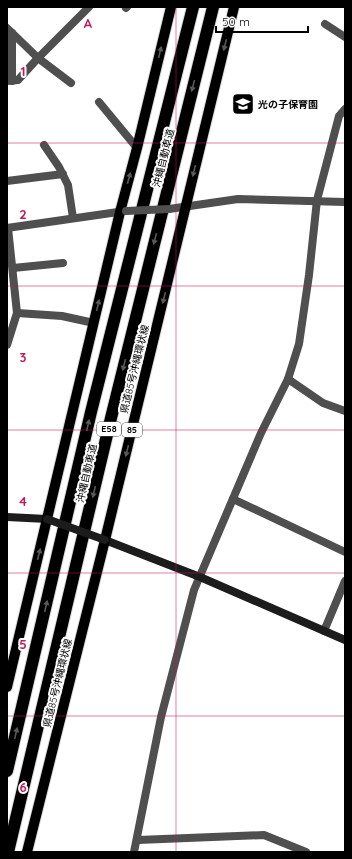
<svg xmlns="http://www.w3.org/2000/svg" width="352" height="859" viewBox="0 0 352 859" font-family="Quicksand,'Noto Sans JP',sans-serif">
<rect width="100%" height="100%" fill="#fff"/>
<g fill="none" stroke-linecap="round" stroke-linejoin="round">
<!-- primary casing -->
<g stroke="#dbdbdb" stroke-width="12">
<g id="primary">
<path d="M 7,687 L 120,212 L 137,148 L 171,7"/>
<path d="M 27,852 L 105,540 L 234,7"/>
</g>
</g>
<!-- highway casing -->
<g stroke="#dbdbdb" stroke-width="14">
<g id="highway">
<path d="M 7,771 L 91,412 L 193,7"/>
<path d="M 8,852 L 111,418 L 213,7"/>
</g>
</g>
<!-- street -->
<g stroke="#4f4f4f" stroke-width="8">
<path d="M 126,8 L 127,7"/>
<path d="M 325,24 L 345,37"/>
<path d="M 7,28 L 38,58 L 71,83"/>
<path d="M 7,81 L 18,80 L 38,58 L 89,7"/>
<path d="M 12,81 L 12,33"/>
<path d="M 99,102 L 137,148"/>
<path d="M 44,145 L 59,167 L 68,185 L 73,218"/>
<path d="M 7,181 L 63,174"/>
<path d="M 169,209 L 238,199 L 345,202"/>
<path d="M 7,228 L 125,211"/>
<path d="M 13,268 L 63,263"/>
<path d="M 17,313 L 62,316 L 94,323"/>
<path d="M 7,345 L 17,313 L 8,228"/>
<path d="M 288,379 L 323,403 L 345,411"/>
<path d="M 233,499 L 345,552"/>
<path d="M 324,631 L 345,581"/>
<path d="M 138,840 L 264,835 L 306,852"/>
<path d="M 134,852 L 161,717 L 194,590 L 261,433 L 288,379 L 299,344 L 309,275 L 317,200 L 339,116 L 345,109"/>
</g>
<!-- secondary -->
<g stroke="#1c1c1c" stroke-width="8">
<path d="M 7,517 L 47,519"/>
<path d="M 105,540 L 200,577 L 345,640"/>
</g>
<!-- primary -->
<use href="#primary" stroke="#000" stroke-width="10"/>
<!-- highway -->
<use href="#highway" stroke="#000" stroke-width="12"/>
<!-- street-bridge -->
<path stroke="#4f4f4f" stroke-width="8" d="M 126,211 L 169,209"/>
<!-- secondary-bridge -->
<path stroke="#1c1c1c" stroke-width="8" d="M 47,519 L 105,540"/>
</g>
<!-- one-way arrows -->
<defs><path id="oneway-solid" d="M-6-.8H1V-3.2L6.5 0L1 3.2V.8H-6Z"/></defs>
<g fill="#595959">
<use href="#oneway-solid" transform="translate(225 45) rotate(104)"/>
<use href="#oneway-solid" transform="translate(160 52) rotate(-77)"/>
<use href="#oneway-solid" transform="translate(193 86) rotate(104)"/>
<use href="#oneway-solid" transform="translate(194 171) rotate(104)"/>
<use href="#oneway-solid" transform="translate(129 178) rotate(-75)"/>
<use href="#oneway-solid" transform="translate(155 239) rotate(104)"/>
<use href="#oneway-solid" transform="translate(164 298) rotate(104)"/>
<use href="#oneway-solid" transform="translate(98 305) rotate(-77)"/>
<use href="#oneway-solid" transform="translate(124 365) rotate(104)"/>
<use href="#oneway-solid" transform="translate(88 425) rotate(-77)"/>
<use href="#oneway-solid" transform="translate(127 451) rotate(104)"/>
<use href="#oneway-solid" transform="translate(94 492) rotate(103)"/>
<use href="#oneway-solid" transform="translate(39 554) rotate(-76)"/>
<use href="#oneway-solid" transform="translate(46 606) rotate(-77)"/>
<use href="#oneway-solid" transform="translate(16 733) rotate(-77)"/>
</g>
<!-- grid -->
<path fill="none" stroke="#c2185b" stroke-width="1" stroke-opacity="0.55" d="M 176,7 L 176,852M 7,143 L 345,143M 7,286 L 345,286M 7,430 L 345,430M 7,573 L 345,573M 7,716 L 345,716"/>
<!-- icons -->
<defs>
<g id="school-square" transform="scale(1.15)"><rect x="-9" y="-9" width="18" height="18" rx="4" fill="#000" stroke="#fff"/><path d="M0-5L7-2L0 1L-7-2ZM-4 1L0 2.5L4 1V4Q0 6-4 4Z" fill="#fff"/></g>
</defs>
<g fill-rule="evenodd">
<use href="#school-square" x="243" y="104"/>
</g>
<g text-anchor="middle" stroke-width="4" stroke-linejoin="round" paint-order="stroke">
<!-- shield labels -->
<g fill="#fff" stroke="#4c4c4c" stroke-width="1">
<rect x="97" y="422" width="24" height="14" rx="3"/>
<rect x="122" y="423" width="20" height="14" rx="3"/>
</g>
<g font-size="9" font-weight="bold" fill="#000">
<text x="109" y="432">E58</text>
<text x="132" y="433">85</text>
</g>
<!-- poi labels -->
<g font-size="10" font-weight="bold" fill="#000" stroke="#fff" text-anchor="start">
<text x="258" y="108">光の子保育園</text>
</g>
<!-- street labels -->
<g font-size="10" fill="#000" stroke="#fff">
<text transform="translate(163 158) rotate(-76)" y="4">沖縄自動車道</text>
<text transform="translate(134 369) rotate(-76)" y="4">県道85号沖縄環状線</text>
<text transform="translate(86 473) rotate(-77)" y="4">沖縄自動車道</text>
<text transform="translate(57 683) rotate(-76)" y="4">県道85号沖縄環状線</text>
</g>
</g>
<g font-size="13" text-anchor="middle" font-weight="bold" fill="#c2185b" stroke="#fff" stroke-width="4" stroke-linejoin="round" paint-order="stroke">
<text x="88" y="28">A</text>
<text x="23" y="76">1</text>
<text x="23" y="219">2</text>
<text x="23" y="362">3</text>
<text x="23" y="506">4</text>
<text x="23" y="649">5</text>
<text x="23" y="792">6</text>
</g>
<!-- border -->
<rect width="352" height="859" fill="none" stroke="#000000" stroke-width="16"/>
<!-- scale -->
<path d="M216 26v6h92v-6" fill="none" stroke="#000000" stroke-width="2"/>
<text x="222" y="26" font-size="12" fill="#000000" stroke="#ffffff" stroke-width="3" paint-order="stroke">50 m</text>
</svg>
